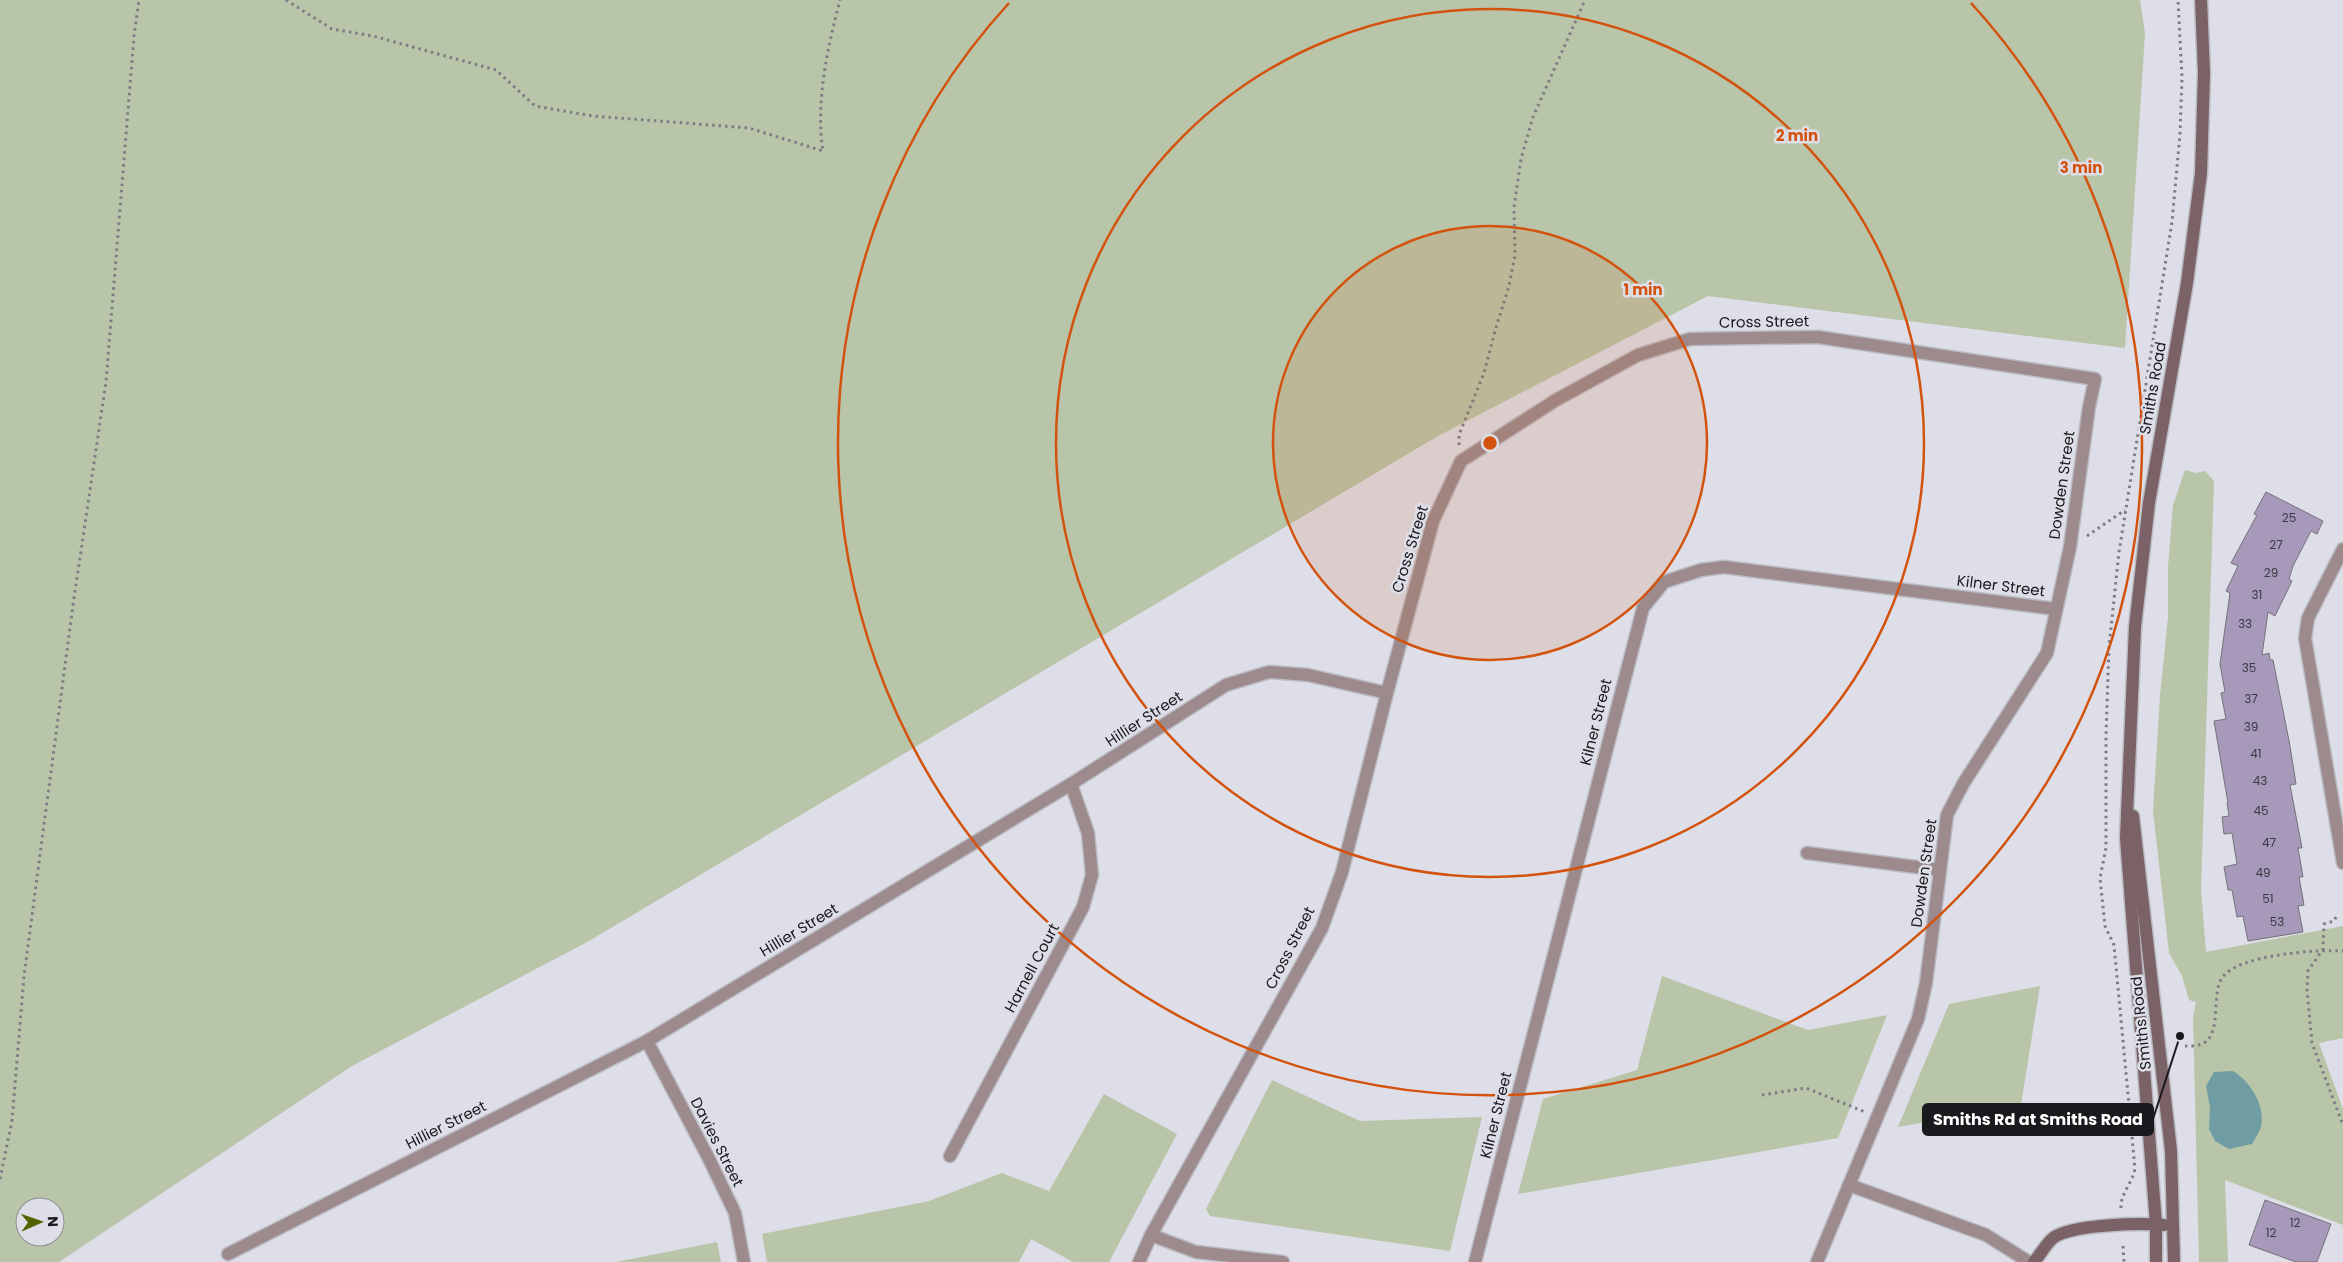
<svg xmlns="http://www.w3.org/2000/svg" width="2343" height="1262" viewBox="0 0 2343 1262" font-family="Poppins,sans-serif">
<rect width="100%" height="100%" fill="#dddee7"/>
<!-- green -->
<g fill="#b9c5a9" fill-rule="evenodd">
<path d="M 0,0 L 2140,0 L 2145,33 L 2125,348 L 1708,296 L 1438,436 L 589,941 L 352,1066 L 59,1262 L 0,1262 ZM 25,1207 L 55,1207 L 55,1237 L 25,1237 Z"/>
<path d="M 2185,470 L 2196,473 L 2205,471 L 2214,481 L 2201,890 L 2206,952 L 2343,926 L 2343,1038 L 2319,1043 L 2343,1109 L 2343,1225 L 2225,1180 L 2228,1262 L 2199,1262 L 2193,1017 L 2196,1002 L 2189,1000 L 2182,976 L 2169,953 L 2153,811 L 2160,696 L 2168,617 L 2168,567 L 2173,505 Z"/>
<path d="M 1662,976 L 1808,1030 L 1887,1015 L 1838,1138 L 1518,1194 L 1543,1099 L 1637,1070 Z"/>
<path d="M 2040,986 L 2021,1105 L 1898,1127 L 1949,1004 Z"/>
<path d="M 1272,1080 L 1360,1121 L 1482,1117 L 1450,1251 L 1210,1216 L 1206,1209 Z"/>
<path d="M 1104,1094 L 1177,1134 L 1109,1262 L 1073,1262 L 1031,1239 L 1019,1262 L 767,1262 L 762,1234 L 929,1201 L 1002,1173 L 1049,1191 Z"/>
<path d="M 717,1242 L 721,1262 L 616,1262 Z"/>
</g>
<!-- water -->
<path fill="#709da4" d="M 2233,1071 C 2250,1081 2266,1106 2261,1127 C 2259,1133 2255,1139 2252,1144 L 2229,1149 L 2215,1141 L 2209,1129 L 2210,1107 L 2206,1086 L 2214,1072 Z"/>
<!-- building -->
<g fill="#a699ba" stroke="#75727a">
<path d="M 2266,492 L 2323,521 L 2317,534 L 2311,531 L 2293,566 L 2289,579 L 2292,581 L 2275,616 L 2268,612 L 2262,655 L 2269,653 L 2270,660 L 2273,660 L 2290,746 L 2296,784 L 2290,785 L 2302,848 L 2298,848 L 2303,877 L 2299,877 L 2304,905 L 2298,906 L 2303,932 L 2248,941 L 2243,916 L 2237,917 L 2232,890 L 2228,890 L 2224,867 L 2237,864 L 2232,833 L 2224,834 L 2222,817 L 2229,816 L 2227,803 L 2228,803 L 2214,721 L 2226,719 L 2221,693 L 2225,692 L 2220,664 L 2230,593 L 2226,591 L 2238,566 L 2231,563 L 2257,515 L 2254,514 Z"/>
<path d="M 2265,1200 L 2331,1224 L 2317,1262 L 2296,1262 L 2249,1245 Z"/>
</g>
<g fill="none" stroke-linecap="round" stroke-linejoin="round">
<!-- street casing -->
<g stroke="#babbc3" stroke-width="15">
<g id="street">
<path d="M 2343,549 L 2308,618 L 2305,638 L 2343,863"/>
<path d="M 1807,853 L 1940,870"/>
<path d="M 647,1041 L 709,1159 L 735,1213 L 744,1262"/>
<path d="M 950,1156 L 1083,907 L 1092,875 L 1088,833 L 1071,784"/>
<path d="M 1849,1185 L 1986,1235 L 2029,1262"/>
<path d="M 1151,1235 L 1196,1252 L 1283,1262"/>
<path d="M 228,1254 L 647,1041 L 1071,784 L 1226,685 L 1269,672 L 1308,675 L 1387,693"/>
<path d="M 1139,1262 L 1151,1235 L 1322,928 L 1342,872 L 1387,693 L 1433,521 L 1461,461 L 1556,400 L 1638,355 L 1690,339 L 1818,337 L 2095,379 L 2089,407 L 2070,547 L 2047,653 L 1963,784 L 1947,815 L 1926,983 L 1918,1019 L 1817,1262"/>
<path d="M 1475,1262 L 1643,608 L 1664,582 L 1701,570 L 1724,567 L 2056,609"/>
</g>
</g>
<!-- secondary casing -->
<g stroke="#babbc3" stroke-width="15">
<g id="secondary">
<path d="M 2133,816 L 2171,1151 L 2174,1262"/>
<path d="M 2034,1262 C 2040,1255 2046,1244 2053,1238 C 2072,1224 2141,1223 2164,1225"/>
<path d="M 2156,1262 L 2156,1224 L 2126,838 L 2135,627 L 2149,503 L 2187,283 L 2201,173 L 2204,73 L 2201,0"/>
</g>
</g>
<!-- path -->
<g stroke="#7c7d83" stroke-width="3" stroke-dasharray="2.5 4" stroke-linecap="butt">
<path d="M 286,0 L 332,29 L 373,36 L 496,70 L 535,106 L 593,116 L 749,128 L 823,151 C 815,103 828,46 840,0"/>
<path d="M 1459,445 L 1459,435 L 1484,373 L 1495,331 L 1509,286 L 1515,255 L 1514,207 L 1521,159 L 1533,117 L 1585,0"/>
<path d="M 2087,536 L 2125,510"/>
<path d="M 2336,917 L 2334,921 L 2324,924 L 2323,949 L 2308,971 L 2307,990 L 2312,1043 L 2343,1125"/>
<path d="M 2185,1046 C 2191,1046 2199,1046 2204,1043 C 2222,1032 2211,994 2222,978 C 2236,955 2318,949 2343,951"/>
<path d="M 1762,1095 L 1806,1088 L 1865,1112"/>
<path d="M 0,1179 L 12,1121 L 24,976 L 73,605 L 106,382 L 134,36 L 139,0"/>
<path d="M 2121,1208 C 2120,1194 2132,1184 2135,1169 L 2114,945 L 2105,926 L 2100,878 L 2106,848 L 2106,735 L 2109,647 L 2119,552 L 2172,222 L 2180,134 L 2182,78 L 2178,0"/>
<path d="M 2123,1246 L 2124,1262"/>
</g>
<!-- street -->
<use href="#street" stroke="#9c8a8d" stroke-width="12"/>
<!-- secondary -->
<use href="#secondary" stroke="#7b6266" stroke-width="12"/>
</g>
<!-- distance rings -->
<circle cx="1490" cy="443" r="217" fill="#d3530e" fill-opacity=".12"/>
<g fill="none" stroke="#d3530e" stroke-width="2.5">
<circle cx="1490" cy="443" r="217"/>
<circle cx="1490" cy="443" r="434"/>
<path d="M1971 3A652 652 0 1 1 1009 3"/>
</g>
<g text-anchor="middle" stroke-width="5" stroke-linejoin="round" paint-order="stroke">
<!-- number labels -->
<g font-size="12" fill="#3c3a44">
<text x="2289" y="522">25</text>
<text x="2276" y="549">27</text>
<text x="2271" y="577">29</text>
<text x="2257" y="599">31</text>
<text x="2245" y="628">33</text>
<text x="2249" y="672">35</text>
<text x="2251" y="703">37</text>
<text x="2251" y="731">39</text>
<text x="2256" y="758">41</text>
<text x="2260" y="785">43</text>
<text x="2261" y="815">45</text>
<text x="2269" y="847">47</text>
<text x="2263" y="877">49</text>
<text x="2268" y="903">51</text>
<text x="2277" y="926">53</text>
<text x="2295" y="1227">12</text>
<text x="2271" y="1237">12</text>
</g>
<!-- street labels -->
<g font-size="15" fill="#191a1d" stroke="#dddee7">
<text transform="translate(1764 322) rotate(-1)" y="5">Cross Street</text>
<text transform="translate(2153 388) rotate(-80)" y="5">Smiths Road</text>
<text transform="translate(2062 485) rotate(-82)" y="5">Dowden Street</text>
<text transform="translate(1410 549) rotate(-73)" y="5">Cross Street</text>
<text transform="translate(2001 586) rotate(7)" y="5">Kilner Street</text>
<text transform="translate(1144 719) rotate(-33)" y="5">Hillier Street</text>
<text transform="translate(1596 722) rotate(-76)" y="5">Kilner Street</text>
<text transform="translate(1924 873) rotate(-82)" y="5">Dowden Street</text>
<text transform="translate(799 930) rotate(-31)" y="5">Hillier Street</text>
<text transform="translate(1290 948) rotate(-63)" y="5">Cross Street</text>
<text transform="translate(1032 968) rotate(-62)" y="5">Harnell Court</text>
<text transform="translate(2141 1023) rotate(-96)" y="5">Smiths Road</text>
<text transform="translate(1496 1115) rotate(-76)" y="5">Kilner Street</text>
<text transform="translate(446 1125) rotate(-27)" y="5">Hillier Street</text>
<text transform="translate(717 1142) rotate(63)" y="5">Davies Street</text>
</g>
</g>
<circle cx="1490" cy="443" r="8" fill="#d3530e" stroke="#dddee7" stroke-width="2.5"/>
<g font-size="15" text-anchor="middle" font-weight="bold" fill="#d3530e" stroke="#dddee7" stroke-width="5" stroke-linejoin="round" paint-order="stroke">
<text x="1797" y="141">2 min</text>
<text x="2081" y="173">3 min</text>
<text x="1643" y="295">1 min</text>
</g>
<!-- callouts -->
<path fill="none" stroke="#191a1d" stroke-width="2" d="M2180 1036L2153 1119"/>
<circle fill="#191a1d" stroke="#dddee7" stroke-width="2" cx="2180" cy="1036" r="5"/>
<rect fill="#191a1d" stroke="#191a1d" stroke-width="2" x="1923" y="1104" width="230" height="31" rx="5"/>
<g font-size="16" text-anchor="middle" font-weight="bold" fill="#fff">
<text x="2038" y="1125">Smiths Rd at Smiths Road</text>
</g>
<!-- north arrow -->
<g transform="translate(40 1222) rotate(88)"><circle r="24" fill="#dddee7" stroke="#8f9096"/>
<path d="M0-4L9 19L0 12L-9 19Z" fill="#566100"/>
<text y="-8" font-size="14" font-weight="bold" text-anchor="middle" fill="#191a1d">N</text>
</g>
</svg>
